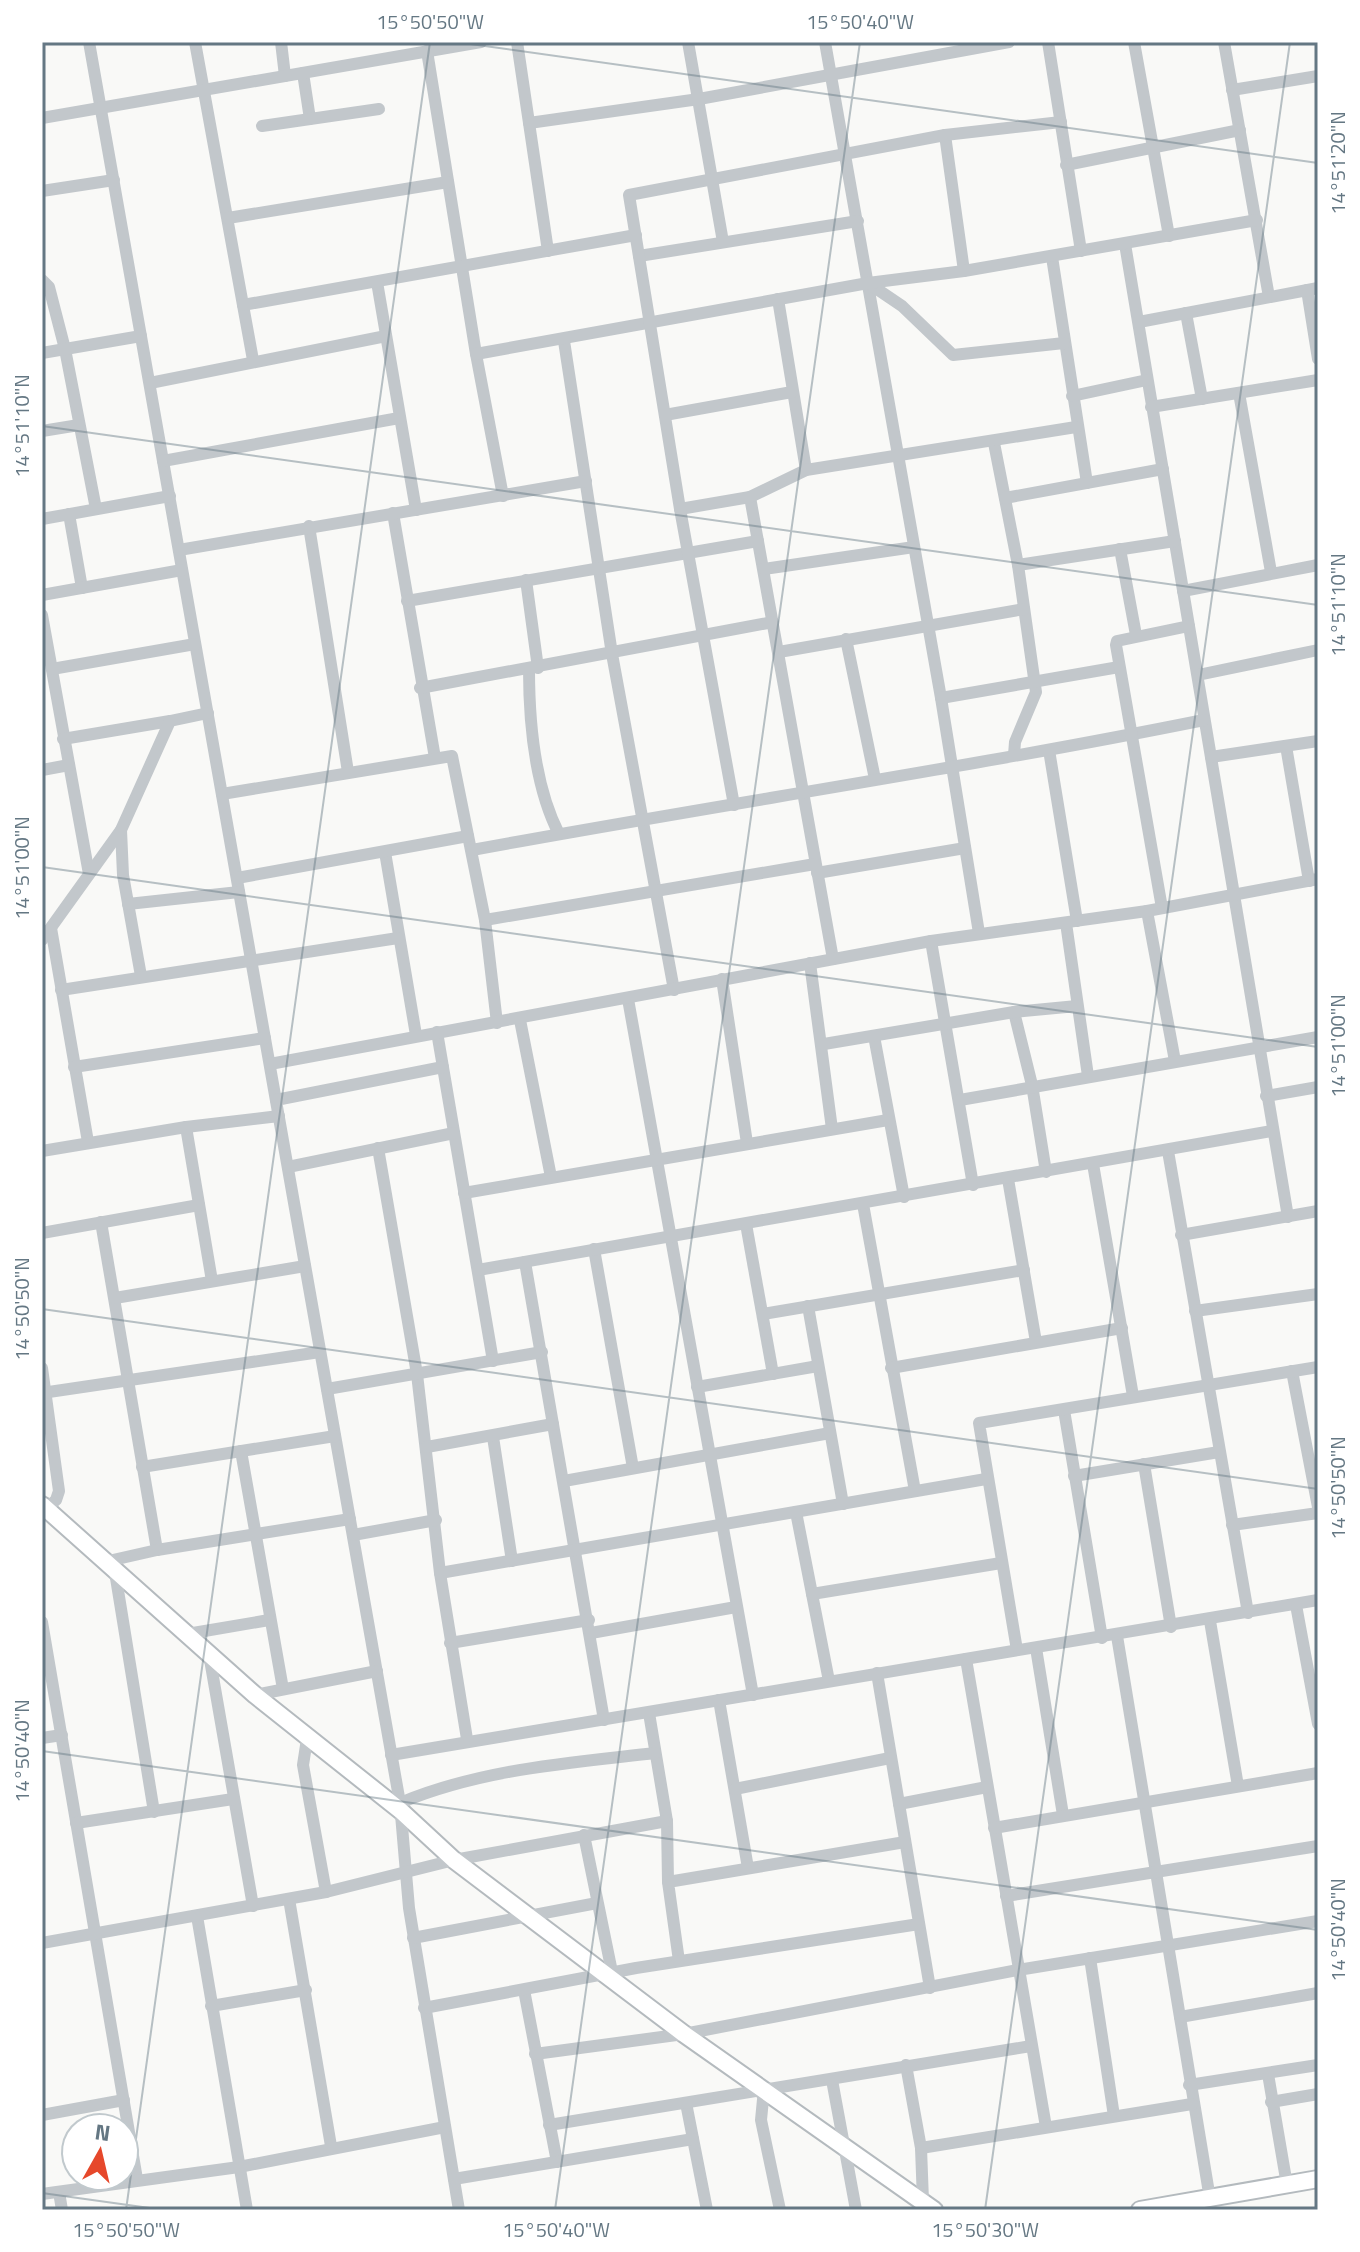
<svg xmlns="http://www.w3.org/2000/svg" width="1360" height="2252" viewBox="0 0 1360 2252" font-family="'Titillium Web',sans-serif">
<rect width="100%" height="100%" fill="#f9f9f7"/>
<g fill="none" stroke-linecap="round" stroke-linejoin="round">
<!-- major casing -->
<g stroke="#b4babe" stroke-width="20">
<g id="major">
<path d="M 42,1505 L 255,1695 L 401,1811 L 454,1860 L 684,2034 L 934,2210"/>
<path d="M 1140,2210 L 1318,2179"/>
</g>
</g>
<!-- minor -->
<g stroke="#c2c7cb" stroke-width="12">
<path d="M 89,42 L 400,1803 L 409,1908 L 459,2210"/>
<path d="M 195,42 L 253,360"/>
<path d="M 281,42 L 285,76"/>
<path d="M 517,42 L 548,251"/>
<path d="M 688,42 L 723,242"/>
<path d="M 825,42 L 941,698 L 979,933"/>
<path d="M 1048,42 L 1081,251"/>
<path d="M 1134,42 L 1169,236"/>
<path d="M 1224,42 L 1269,297"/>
<path d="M 427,51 L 476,354 L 503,496"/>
<path d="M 303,73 L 310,119"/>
<path d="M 1232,90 L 1318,76"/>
<path d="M 42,118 L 481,42"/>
<path d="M 529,123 L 699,99 L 1009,42"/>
<path d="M 262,126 L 379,109"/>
<path d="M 945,135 L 964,271"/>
<path d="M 1066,165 L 1240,130"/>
<path d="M 42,191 L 114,180"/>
<path d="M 228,218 L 448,182"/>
<path d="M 1125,244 L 1288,1217"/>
<path d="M 639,256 L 858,221"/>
<path d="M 1052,257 L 1087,483"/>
<path d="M 42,280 L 49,287 L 65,349 L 96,509"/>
<path d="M 377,282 L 416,510"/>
<path d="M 868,283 L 902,306 L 953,355 L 1064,343"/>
<path d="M 1307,290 L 1318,359"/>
<path d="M 778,299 L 806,470"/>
<path d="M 243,305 L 636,235"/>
<path d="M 1186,313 L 1202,399"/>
<path d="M 1139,322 L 1318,288"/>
<path d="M 564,341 L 612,654 L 674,990"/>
<path d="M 42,353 L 141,336"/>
<path d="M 476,354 L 868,283 L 964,271 L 1257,220"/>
<path d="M 150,383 L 386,336"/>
<path d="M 1239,393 L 1271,572"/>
<path d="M 1072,396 L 1147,380"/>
<path d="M 1151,407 L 1318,380"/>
<path d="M 665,415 L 792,392"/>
<path d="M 42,431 L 79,425"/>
<path d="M 994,443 L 1018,565 L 1036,692 L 1015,742 L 1014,755"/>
<path d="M 163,461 L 399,418"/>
<path d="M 750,497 L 833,959"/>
<path d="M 1005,498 L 1163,469"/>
<path d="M 680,509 L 750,497 L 806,470 L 1076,427"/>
<path d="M 393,513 L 435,758"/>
<path d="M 69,514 L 82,588"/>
<path d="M 42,519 L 170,496"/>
<path d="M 309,526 L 348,772"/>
<path d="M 1120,549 L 1136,635"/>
<path d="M 179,550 L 586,481"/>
<path d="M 1018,565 L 1175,541"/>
<path d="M 764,569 L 914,547"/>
<path d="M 526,580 L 538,668"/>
<path d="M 1183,591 L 1318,565"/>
<path d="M 42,595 L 182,570"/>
<path d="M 407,601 L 758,541"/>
<path d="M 42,615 L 89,874"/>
<path d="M 846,639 L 875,779"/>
<path d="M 779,652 L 1024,609"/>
<path d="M 52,669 L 195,644"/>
<path d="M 529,669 C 529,722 535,787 559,834"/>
<path d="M 1198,675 L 1318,650"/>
<path d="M 420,688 L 773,622"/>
<path d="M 941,698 L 1119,667"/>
<path d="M 63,739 L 170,721"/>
<path d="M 1286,746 L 1309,881"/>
<path d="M 1049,750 L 1077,921"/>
<path d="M 1211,757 L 1318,741"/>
<path d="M 42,770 L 69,765"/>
<path d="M 222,794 L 452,756 L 485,920 L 497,1023"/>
<path d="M 734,805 L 680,509 L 629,195 L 945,135 L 1061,122"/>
<path d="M 121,830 L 123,875 L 141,976"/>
<path d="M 472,850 C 716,805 961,769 1204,720"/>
<path d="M 385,852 L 416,1035"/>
<path d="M 817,873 L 965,848"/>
<path d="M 237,878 L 468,836"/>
<path d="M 128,904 L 239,892"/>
<path d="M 1162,908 L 1116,645 L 1117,641 L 1189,626"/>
<path d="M 1147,911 L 1175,1061"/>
<path d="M 485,920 L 815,864"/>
<path d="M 1066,923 L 1088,1076"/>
<path d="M 51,928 L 88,1142"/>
<path d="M 42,940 L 121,830 L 170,721 L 208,713"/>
<path d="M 931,941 L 973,1185"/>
<path d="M 810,963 L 832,1129"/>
<path d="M 722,979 L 747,1143"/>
<path d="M 61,990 L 398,938"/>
<path d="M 628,999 L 753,1695"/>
<path d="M 1014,1012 L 1032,1085 L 1046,1172"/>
<path d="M 520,1020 L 551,1177"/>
<path d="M 437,1032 L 493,1361"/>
<path d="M 874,1036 L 904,1197"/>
<path d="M 824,1044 L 1014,1012 L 1077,1006"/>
<path d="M 270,1064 L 931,941 L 1147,911 L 1318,879"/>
<path d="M 74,1067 L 265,1038"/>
<path d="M 1266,1096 L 1318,1087"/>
<path d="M 276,1100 L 443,1067"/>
<path d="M 960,1100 L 1318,1037"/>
<path d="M 186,1127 L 212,1281"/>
<path d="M 378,1148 L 417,1374 L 440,1573"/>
<path d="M 42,1151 L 186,1127 L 279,1116"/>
<path d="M 1168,1151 L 1248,1613"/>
<path d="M 1093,1164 L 1133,1396"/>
<path d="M 288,1167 L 454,1133"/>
<path d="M 1008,1179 L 1036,1342"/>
<path d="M 464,1193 L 888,1120"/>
<path d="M 863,1204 L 915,1491"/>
<path d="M 101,1222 L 157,1550"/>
<path d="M 746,1224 L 773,1374"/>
<path d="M 42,1233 L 199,1205"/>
<path d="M 1181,1235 L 1318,1211"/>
<path d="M 594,1249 L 633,1468"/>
<path d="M 525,1262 L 604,1720"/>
<path d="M 478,1270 L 1272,1131"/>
<path d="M 115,1298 L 305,1266"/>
<path d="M 808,1306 L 843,1504"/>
<path d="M 1195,1311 L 1318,1294"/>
<path d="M 763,1314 L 1024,1270"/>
<path d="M 42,1368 L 59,1491 L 56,1500 L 42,1512"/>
<path d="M 891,1368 L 1122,1328"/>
<path d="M 1292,1371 L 1318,1507"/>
<path d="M 697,1387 L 818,1366"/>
<path d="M 327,1389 L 542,1352"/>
<path d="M 42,1393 L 320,1352"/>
<path d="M 1064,1410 L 1102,1638"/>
<path d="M 493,1437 L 512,1561"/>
<path d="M 427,1447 L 553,1424"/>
<path d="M 241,1451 L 283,1689"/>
<path d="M 1144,1464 L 1171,1627"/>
<path d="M 142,1467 L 335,1436"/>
<path d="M 1074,1476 L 1219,1452"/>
<path d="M 564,1481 L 830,1433"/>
<path d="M 796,1512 L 829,1681"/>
<path d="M 1232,1525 L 1318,1513"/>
<path d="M 353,1535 L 436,1520"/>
<path d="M 104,1562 L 157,1550 L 350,1519"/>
<path d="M 115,1572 L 154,1812"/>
<path d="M 812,1594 L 1001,1563"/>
<path d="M 1296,1605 L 1318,1724"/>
<path d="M 1210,1621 L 1238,1786"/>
<path d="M 42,1622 L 137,2179"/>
<path d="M 591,1633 L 736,1607"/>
<path d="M 187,1634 L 269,1620"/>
<path d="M 1117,1636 L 1210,2199"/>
<path d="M 450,1643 L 589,1620"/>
<path d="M 1036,1648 L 1063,1815"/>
<path d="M 1017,1650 L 979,1423 L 1318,1367"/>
<path d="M 209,1654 L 253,1906"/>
<path d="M 966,1659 L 1046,2127"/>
<path d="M 877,1673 L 930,1988"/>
<path d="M 255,1695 L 377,1671"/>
<path d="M 719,1700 L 748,1868"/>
<path d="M 649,1713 L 667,1821 L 668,1882"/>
<path d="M 42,1738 L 62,1735"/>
<path d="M 307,1739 L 303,1765 L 326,1892"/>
<path d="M 467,1739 L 440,1573 L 986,1479"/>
<path d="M 391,1755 L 1318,1600"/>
<path d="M 735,1789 L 890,1758"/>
<path d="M 400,1803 C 481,1769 569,1763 655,1753"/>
<path d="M 899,1804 L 987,1787"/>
<path d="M 76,1823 L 233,1799"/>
<path d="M 994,1828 L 1318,1773"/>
<path d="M 584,1835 L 612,1972"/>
<path d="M 1006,1896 L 1318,1846"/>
<path d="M 289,1899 L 331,2146"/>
<path d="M 197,1916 L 247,2210"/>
<path d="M 413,1938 L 597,1903"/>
<path d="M 42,1943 L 326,1892 L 454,1860 L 667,1821"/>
<path d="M 1090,1958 L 1114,2116"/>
<path d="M 679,1961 L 668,1882 L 905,1842"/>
<path d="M 524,1990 L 557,2162"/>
<path d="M 211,2006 L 306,1990"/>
<path d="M 424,2008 L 636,1968 L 919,1924"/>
<path d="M 1180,2017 L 1318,1993"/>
<path d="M 535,2054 L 684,2034 L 1018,1970 L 1318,1921"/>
<path d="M 906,2065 L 921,2148 L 923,2201"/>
<path d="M 1268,2074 L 1287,2185"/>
<path d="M 832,2080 L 856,2210"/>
<path d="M 1189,2085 L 1318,2065"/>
<path d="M 764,2089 L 761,2120 L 780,2210"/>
<path d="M 1271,2102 L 1318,2094"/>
<path d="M 686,2103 L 707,2210"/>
<path d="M 42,2115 L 124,2100"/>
<path d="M 549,2125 L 1031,2046"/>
<path d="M 921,2148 L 1192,2104"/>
<path d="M 454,2179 L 693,2139"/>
<path d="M 59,2192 L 62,2210"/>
<path d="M 42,2194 L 239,2167 L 445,2127"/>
</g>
<!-- major -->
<use href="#major" stroke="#fff" stroke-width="16"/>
</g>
<!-- ticks -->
<path fill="none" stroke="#647783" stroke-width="2" stroke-opacity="0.45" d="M 456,42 L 1318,163M 42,426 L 1318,605M 42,867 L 1318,1047M 42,1309 L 1318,1489M 42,1751 L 1318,1930M 42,2193 L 164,2210M 126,2210 L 430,42M 555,2210 L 860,42M 985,2210 L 1290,42"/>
<!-- border -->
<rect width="1360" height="2252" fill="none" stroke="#ffffff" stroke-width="88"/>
<!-- north arrow -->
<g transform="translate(100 2152) rotate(8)"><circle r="38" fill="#ffffff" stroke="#c1c9cd" stroke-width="2"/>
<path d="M0-6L14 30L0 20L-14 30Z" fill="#e6482b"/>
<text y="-12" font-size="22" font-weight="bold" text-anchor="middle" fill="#647783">N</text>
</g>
<rect x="44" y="44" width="1272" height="2164" fill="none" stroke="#647783" stroke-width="3"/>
<g font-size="20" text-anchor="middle" fill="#647783">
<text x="430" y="29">15°50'50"W</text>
<text x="860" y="29">15°50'40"W</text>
<text transform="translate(1338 163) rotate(-90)" y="7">14°51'20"N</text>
<text transform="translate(22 426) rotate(-90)" y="7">14°51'10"N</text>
<text transform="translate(1338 605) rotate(-90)" y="7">14°51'10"N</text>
<text transform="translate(22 868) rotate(-90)" y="7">14°51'00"N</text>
<text transform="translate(1338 1046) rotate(-90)" y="7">14°51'00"N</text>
<text transform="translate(22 1309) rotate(-90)" y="7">14°50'50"N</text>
<text transform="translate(1338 1488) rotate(-90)" y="7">14°50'50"N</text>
<text transform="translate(22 1751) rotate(-90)" y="7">14°50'40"N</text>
<text transform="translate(1338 1930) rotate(-90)" y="7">14°50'40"N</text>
<text x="126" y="2237">15°50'50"W</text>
<text x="556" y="2237">15°50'40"W</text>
<text x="985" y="2237">15°50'30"W</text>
</g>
</svg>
